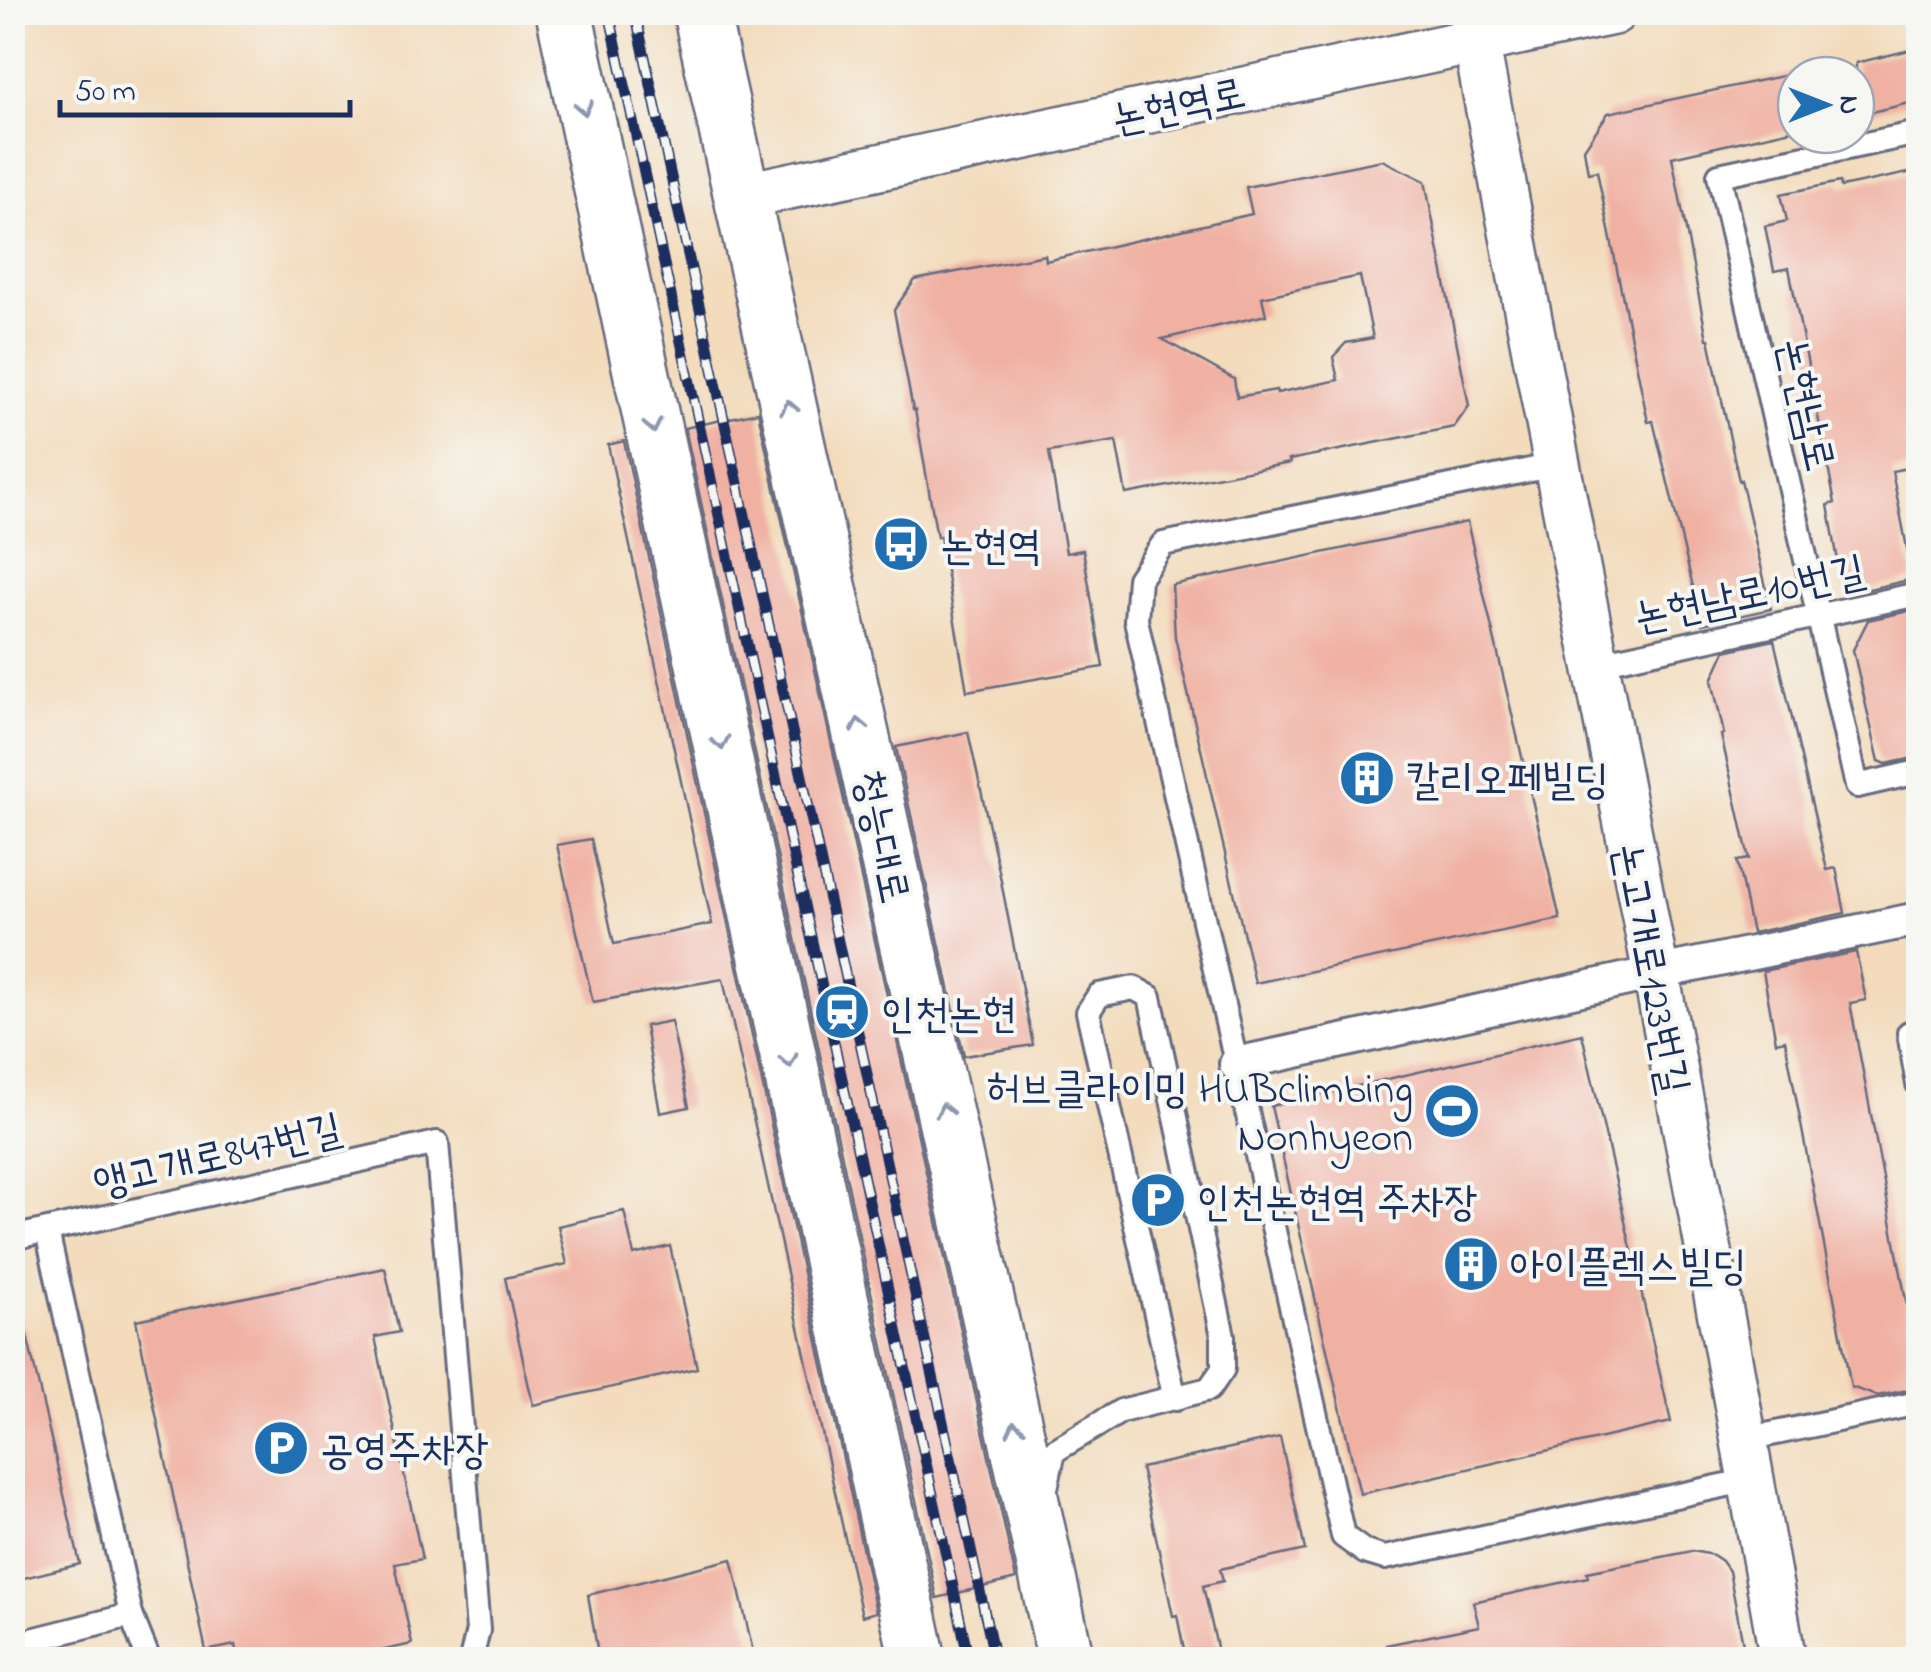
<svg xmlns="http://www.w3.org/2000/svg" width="1931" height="1672" viewBox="0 0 1931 1672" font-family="'Indie Flower','Poor Story',sans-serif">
<rect width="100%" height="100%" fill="#f6f6f2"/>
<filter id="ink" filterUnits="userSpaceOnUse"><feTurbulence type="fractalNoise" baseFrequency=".01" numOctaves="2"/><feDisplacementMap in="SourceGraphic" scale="20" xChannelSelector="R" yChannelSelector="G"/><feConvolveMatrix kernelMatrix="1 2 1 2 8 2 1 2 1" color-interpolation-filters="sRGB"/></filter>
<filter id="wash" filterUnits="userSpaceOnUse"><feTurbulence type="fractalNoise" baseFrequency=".0048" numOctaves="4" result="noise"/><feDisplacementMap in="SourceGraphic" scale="40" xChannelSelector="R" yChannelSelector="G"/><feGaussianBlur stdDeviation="2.25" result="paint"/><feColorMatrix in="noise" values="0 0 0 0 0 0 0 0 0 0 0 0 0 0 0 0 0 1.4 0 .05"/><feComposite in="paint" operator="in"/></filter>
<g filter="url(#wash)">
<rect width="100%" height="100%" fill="#f3dbbc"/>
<g id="blocks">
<!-- building -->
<g fill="#f0b1a3" fill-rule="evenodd">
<path d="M 1918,48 L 1918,101 L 1856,116 L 1856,63 Z"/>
<path d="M 1796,73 L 1796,129 L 1672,157 L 1707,339 L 1709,339 L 1739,481 L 1741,480 L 1771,609 L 1702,624 L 1653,421 L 1648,422 L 1597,171 L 1588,173 L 1584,149 L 1608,113 Z"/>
<path d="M 1382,160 L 1425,181 L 1469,406 L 1454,427 L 1289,460 L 1290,463 L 1126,494 L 1116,441 L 1049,452 L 1066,553 L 1083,550 L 1103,667 L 967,691 L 940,536 L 937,537 L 915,410 L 913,410 L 894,310 L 915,280 L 1045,255 L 1046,261 L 1252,214 L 1246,187 ZM 1360,276 L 1373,338 L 1346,343 L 1333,357 L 1338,380 L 1277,393 L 1276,390 L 1237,397 L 1234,379 L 1162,339 L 1266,315 L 1262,297 Z"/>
<path d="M 1918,171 L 1918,461 L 1912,461 L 1913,467 L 1892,471 L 1913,579 L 1865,590 L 1840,572 L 1828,505 L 1835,503 L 1789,268 L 1774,271 L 1765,226 L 1787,221 L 1781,194 L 1840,182 L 1841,187 Z"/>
<path d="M 758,412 L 1016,1579 L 937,1598 L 685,428 Z"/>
<path d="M 624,441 L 876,1612 L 862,1616 L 723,979 L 593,1002 L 557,845 L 591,839 L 614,944 L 712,924 L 608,445 Z"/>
<path d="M 1467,522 L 1560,919 L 1255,983 L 1175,637 L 1172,585 Z"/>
<path d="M 1914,610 L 1918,631 L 1918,757 L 1886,764 L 1879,761 L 1853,650 L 1868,620 Z"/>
<path d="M 1774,640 L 1827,870 L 1836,868 L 1845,913 L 1752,933 L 1737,861 L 1749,859 L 1721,735 L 1724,734 L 1712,680 L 1725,651 Z"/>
<path d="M 968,732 L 999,871 L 1033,1045 L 964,1056 L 896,747 Z"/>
<path d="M 1856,952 L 1866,1000 L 1850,1003 L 1918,1364 L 1918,1388 L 1877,1396 L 1851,1387 L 1785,1040 L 1776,1042 L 1763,971 Z"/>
<path d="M 671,1021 L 689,1107 L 660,1113 L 645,1026 Z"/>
<path d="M 1582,1034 L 1671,1422 L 1360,1494 L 1271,1106 Z"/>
<path d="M 624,1211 L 634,1255 L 670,1246 L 697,1368 L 533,1405 L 505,1278 L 567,1264 L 558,1226 Z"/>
<path d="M 385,1268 L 399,1332 L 375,1337 L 422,1559 L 395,1564 L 412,1644 L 380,1651 L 382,1660 L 238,1660 L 235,1645 L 206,1651 L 136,1320 Z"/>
<path d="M 25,1327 L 80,1564 L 12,1581 L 12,1328 Z"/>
<path d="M 1280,1437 L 1305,1550 L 1220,1569 L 1223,1581 L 1203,1586 L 1220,1660 L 1186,1660 L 1177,1615 L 1173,1616 L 1141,1468 Z"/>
<path d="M 1692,1551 L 1713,1555 L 1722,1561 L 1729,1571 L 1746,1660 L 1388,1660 L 1386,1645 L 1479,1626 L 1473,1602 L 1588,1577 L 1587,1572 Z"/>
<path d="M 732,1559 L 755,1660 L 599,1660 L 588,1595 Z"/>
</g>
</g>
</g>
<g filter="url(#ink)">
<use href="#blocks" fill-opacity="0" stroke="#676b7f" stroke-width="2.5"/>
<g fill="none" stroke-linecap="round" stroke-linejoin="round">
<!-- service casing -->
<g stroke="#676b7f" stroke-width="28">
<g id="service">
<path d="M 1918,133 L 1719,175 L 1857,786 L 1918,772"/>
<path d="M 1555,465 L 1163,544 L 1139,579 L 1136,620 L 1343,1536 L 1365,1552 L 1385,1558 L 1750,1480"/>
<path d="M 1595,664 L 1918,594"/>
<path d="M 1918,1031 L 1909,1033 L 1918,1084"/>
<path d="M 47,1231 L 131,1615 L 149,1660"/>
<path d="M 12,1238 L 437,1143 L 478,1630 L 471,1660"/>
<path d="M 1743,1440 L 1918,1403"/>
<path d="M 1045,1493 L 1054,1451 L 1121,1411 L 1209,1389 L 1223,1369 L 1223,1336 L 1150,997 L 1134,988 L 1099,995 L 1088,1012 L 1175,1399"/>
<path d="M 12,1645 L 131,1615"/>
</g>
</g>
<!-- pedestrian casing -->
<g stroke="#676b7f" stroke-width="38">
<path id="pedestrian" d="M 1236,1064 L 1655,973 L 1918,919"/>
</g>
<!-- minor casing -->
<g stroke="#676b7f" stroke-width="50">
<g id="minor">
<path d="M 1476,41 C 1577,581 1689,1119 1783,1660"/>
<path d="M 742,196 L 1613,12"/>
</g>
</g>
<!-- secondary casing -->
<g stroke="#676b7f" stroke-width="60">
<g id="secondary">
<path d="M 564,12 L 918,1660"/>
<path d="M 701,12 L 1066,1660"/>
</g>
</g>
<!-- service -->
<use href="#service" stroke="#fff" stroke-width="22"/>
<!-- pedestrian -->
<use href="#pedestrian" stroke="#fff" stroke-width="32"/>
<!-- minor -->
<use href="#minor" stroke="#fff" stroke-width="45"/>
<!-- secondary -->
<use href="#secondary" stroke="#fff" stroke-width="55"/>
<!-- rail casing -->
<g stroke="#1b2f5e" stroke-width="11">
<g id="rail">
<path d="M 609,12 L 969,1660"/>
<path d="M 635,12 L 995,1660"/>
</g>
</g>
<!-- rail -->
<use href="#rail" stroke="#f6f6f2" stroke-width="8" stroke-dasharray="22" stroke-linecap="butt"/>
</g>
<!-- one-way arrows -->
<defs><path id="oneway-chevron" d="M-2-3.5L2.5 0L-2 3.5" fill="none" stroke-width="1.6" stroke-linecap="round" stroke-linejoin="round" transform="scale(2.5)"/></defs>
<g stroke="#8d97ae">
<use href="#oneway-chevron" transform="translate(584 108) rotate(78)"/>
<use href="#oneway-chevron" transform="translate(789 407) rotate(-102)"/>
<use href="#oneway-chevron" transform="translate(653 426) rotate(78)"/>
<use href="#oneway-chevron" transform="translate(859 725) rotate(-102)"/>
<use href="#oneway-chevron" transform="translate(721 743) rotate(78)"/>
<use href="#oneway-chevron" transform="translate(789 1061) rotate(78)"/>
<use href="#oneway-chevron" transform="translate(944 1110) rotate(-102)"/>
<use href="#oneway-chevron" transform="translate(1015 1428) rotate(-102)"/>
</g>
</g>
<!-- icons -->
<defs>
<g id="bus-disc" transform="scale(2.875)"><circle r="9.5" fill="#1f6fb2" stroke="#f6f6f2"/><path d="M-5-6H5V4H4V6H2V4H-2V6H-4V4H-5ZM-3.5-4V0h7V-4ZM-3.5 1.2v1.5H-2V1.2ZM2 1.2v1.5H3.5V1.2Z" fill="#fff"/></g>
<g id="building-disc" transform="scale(2.875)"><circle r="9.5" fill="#1f6fb2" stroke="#f6f6f2"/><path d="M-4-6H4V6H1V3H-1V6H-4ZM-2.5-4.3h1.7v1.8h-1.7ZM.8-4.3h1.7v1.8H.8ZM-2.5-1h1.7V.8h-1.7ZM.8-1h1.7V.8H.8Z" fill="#fff"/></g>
<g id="station-disc" transform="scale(2.875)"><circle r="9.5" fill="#1f6fb2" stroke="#f6f6f2"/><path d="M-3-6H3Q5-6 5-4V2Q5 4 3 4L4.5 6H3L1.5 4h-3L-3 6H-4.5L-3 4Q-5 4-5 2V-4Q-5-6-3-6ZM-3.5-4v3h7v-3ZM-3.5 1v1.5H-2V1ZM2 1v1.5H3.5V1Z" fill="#fff"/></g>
<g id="stadium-disc" transform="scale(2.875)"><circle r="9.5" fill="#1f6fb2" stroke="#f6f6f2"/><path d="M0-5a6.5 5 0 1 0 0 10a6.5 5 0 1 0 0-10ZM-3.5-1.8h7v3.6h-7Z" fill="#fff"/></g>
<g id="parking-disc" transform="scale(2.875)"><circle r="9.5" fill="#1f6fb2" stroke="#f6f6f2"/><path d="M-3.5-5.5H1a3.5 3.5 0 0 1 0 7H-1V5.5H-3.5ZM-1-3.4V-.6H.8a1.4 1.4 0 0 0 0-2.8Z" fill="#fff"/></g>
</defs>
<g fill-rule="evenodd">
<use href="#bus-disc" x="901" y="544"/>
<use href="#building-disc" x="1367" y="778"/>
<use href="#station-disc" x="842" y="1012"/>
<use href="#stadium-disc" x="1452" y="1111"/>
<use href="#parking-disc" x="1158" y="1200"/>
<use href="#building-disc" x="1471" y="1264"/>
<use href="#parking-disc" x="281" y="1448"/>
</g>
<g text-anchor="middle" stroke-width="8" stroke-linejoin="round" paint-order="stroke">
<!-- street labels -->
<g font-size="42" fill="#1b2f5e" stroke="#f6f6f2">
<text transform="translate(1178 104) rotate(-12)" y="15">논현역로</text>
<text transform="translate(1808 404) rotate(77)" y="15">논현남로</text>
<text transform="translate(1749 592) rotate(-12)" y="15">논현남로10번길</text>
<text transform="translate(884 836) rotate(78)" y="15">청능대로</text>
<text transform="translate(1653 968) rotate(79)" y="15">논고개로123번길</text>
<text transform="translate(217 1154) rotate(-13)" y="15">앵고개로847번길</text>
</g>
<!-- poi labels -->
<g font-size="42" fill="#1b2f5e" stroke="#f6f6f2" text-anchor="start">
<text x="940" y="559">논현역</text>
<text x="1406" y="793">칼리오페빌딩</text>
<text x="881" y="1027">인천논현</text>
<text x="1413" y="1102" text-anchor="end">허브클라이밍 HUBclimbing<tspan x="1413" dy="48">Nonhyeon</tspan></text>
<text x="1197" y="1215">인천논현역 주차장</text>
<text x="1510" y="1279">아이플렉스빌딩</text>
<text x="320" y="1463">공영주차장</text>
</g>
</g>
<!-- margin -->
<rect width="1931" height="1672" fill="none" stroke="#f6f6f2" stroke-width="50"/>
<!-- north arrow -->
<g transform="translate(1826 105) rotate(90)"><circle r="48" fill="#f6f6f2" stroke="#9ea6b7" stroke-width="2.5"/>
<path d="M0-8L18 38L0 25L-18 38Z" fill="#1f6fb2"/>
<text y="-15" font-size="28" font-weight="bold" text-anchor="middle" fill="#1b2f5e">N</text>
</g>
<!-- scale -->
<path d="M60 100v15h290v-15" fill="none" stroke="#1b2f5e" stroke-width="5"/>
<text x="75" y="100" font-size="30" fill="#1b2f5e" stroke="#f6f6f2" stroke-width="8" paint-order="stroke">50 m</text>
</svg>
